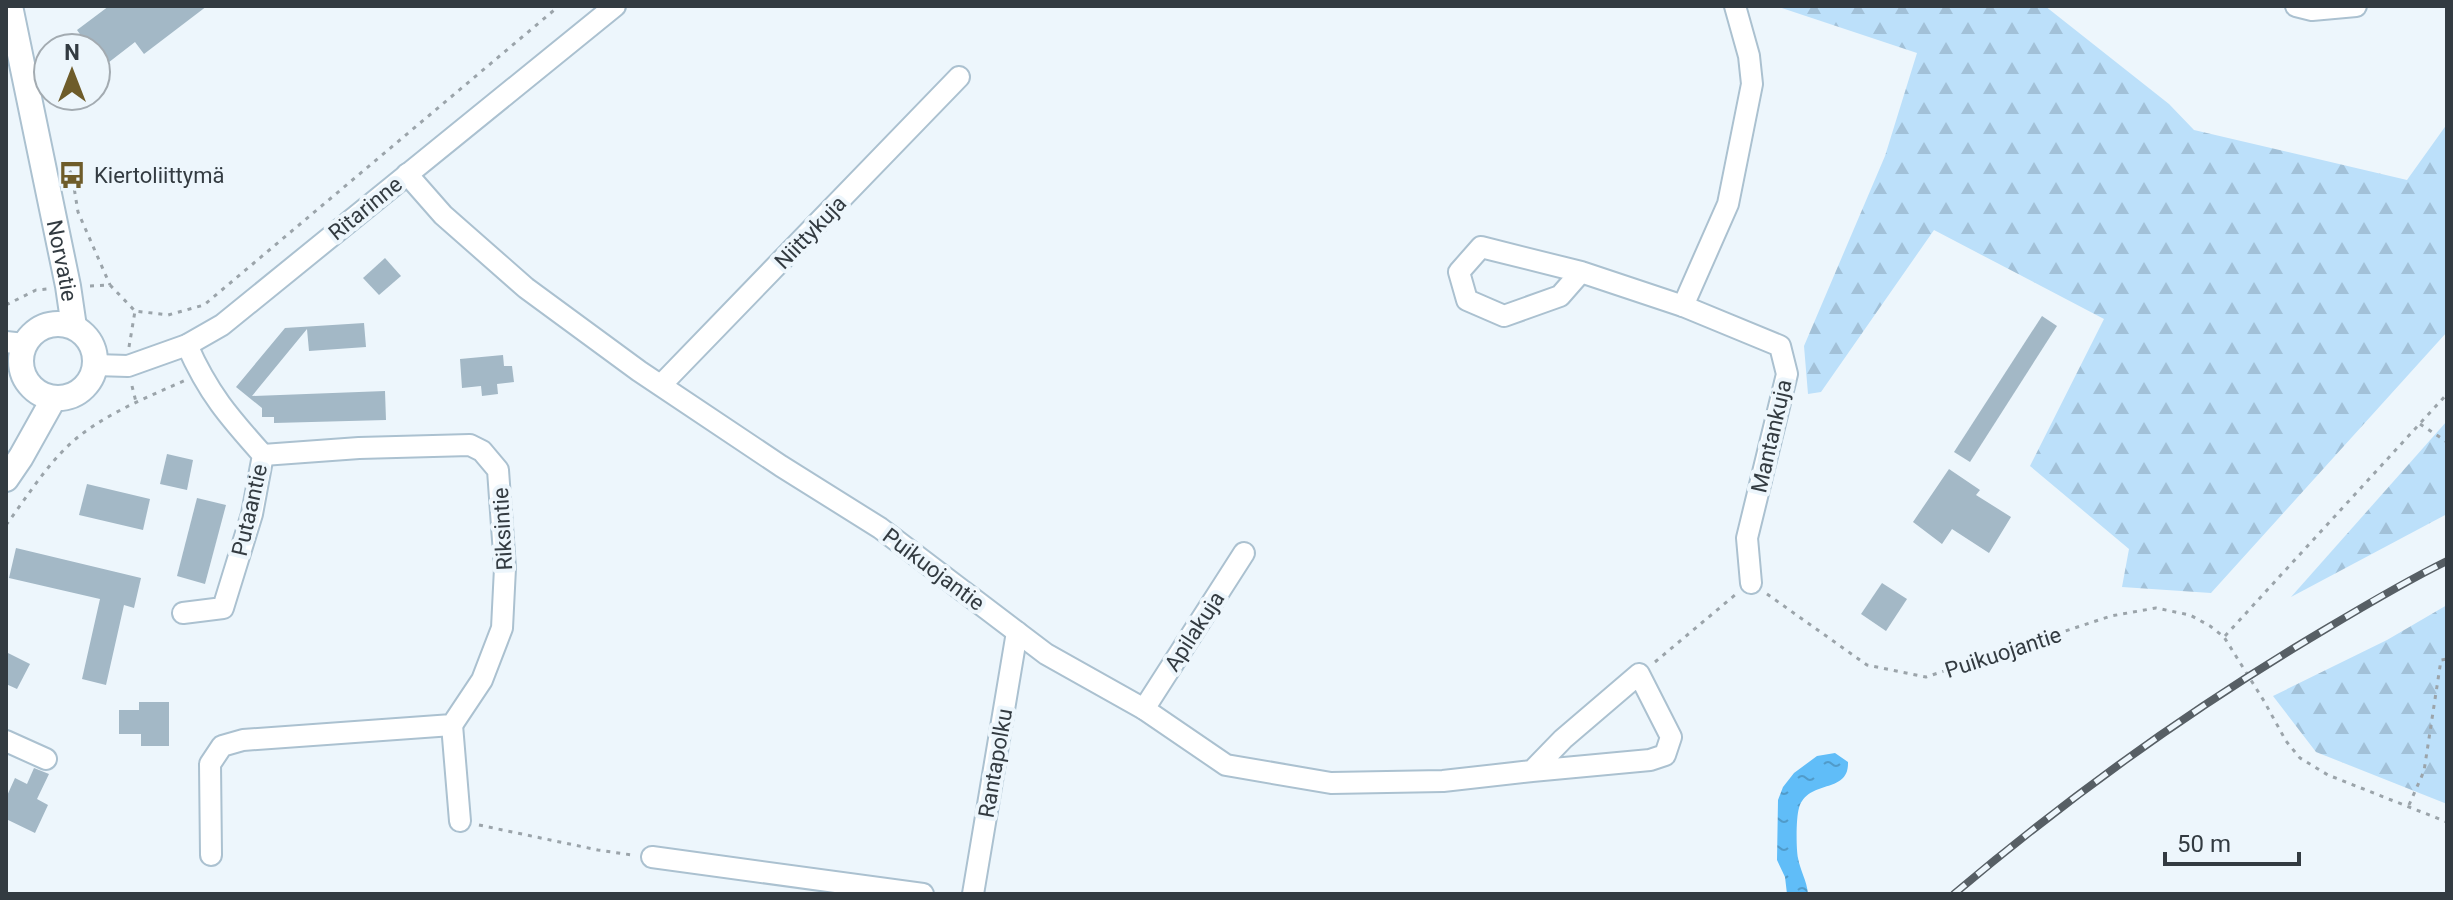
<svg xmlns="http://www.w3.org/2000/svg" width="2453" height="900" viewBox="0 0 2453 900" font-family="Roboto,sans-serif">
<defs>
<pattern id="forest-firs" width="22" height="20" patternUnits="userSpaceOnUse" patternTransform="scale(2)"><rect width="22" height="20" fill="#bce0fa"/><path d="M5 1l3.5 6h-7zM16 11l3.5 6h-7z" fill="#a2c1d8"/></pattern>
<pattern id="water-ripples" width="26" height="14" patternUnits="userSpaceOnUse" patternTransform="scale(2)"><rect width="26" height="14" fill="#60bdf8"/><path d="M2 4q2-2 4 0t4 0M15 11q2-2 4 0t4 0" fill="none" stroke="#509bca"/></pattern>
</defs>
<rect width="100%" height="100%" fill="#edf6fc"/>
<!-- forest -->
<g fill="url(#forest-firs)">
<path d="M 1776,6 L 2045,6 L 2169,104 L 2194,130 L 2407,180 L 2447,124 L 2447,332 L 2211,593 L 2122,587 L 2129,549 L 2030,466 L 2104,319 L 1934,230 L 1821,392 L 1808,394 L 1804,346 L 1885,156 L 1917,53 Z"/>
<path d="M 2447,421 L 2447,514 L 2291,597 Z"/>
<path d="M 2447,605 L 2447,804 L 2316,752 L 2273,696 L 2387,640 Z"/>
</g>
<!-- water -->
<path fill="url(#water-ripples)" d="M 1835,753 L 1848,762 C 1849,795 1808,778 1799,808 C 1796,817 1796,849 1798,858 C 1800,870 1807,881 1808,894 L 1787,894 L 1785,877 L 1777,860 L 1778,800 L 1783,787 L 1794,773 L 1817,756 Z"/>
<!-- building -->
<g fill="#a3b8c6">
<path d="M 109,6 L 207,6 L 144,54 L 135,42 L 104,66 L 96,56 L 96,48 L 90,48 L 77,30 Z"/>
<path d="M 385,258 L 401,276 L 379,295 L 363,278 Z"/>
<path d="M 2042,316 L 2057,326 L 1970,462 L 1954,452 Z"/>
<path d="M 364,323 L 366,347 L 309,351 L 307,329 L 252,396 L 385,391 L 386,420 L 274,423 L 274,417 L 262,417 L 262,408 L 236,387 L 285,328 Z"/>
<path d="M 503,355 L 504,366 L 512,366 L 514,382 L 497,384 L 498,394 L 482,396 L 481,386 L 462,388 L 460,359 Z"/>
<path d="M 167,454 L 193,460 L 187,490 L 160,484 Z"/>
<path d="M 1949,469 L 1980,490 L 1976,495 L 2011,517 L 1989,553 L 1952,529 L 1942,544 L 1913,522 Z"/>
<path d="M 87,484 L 150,499 L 143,530 L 79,515 Z"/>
<path d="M 197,498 L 226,505 L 205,584 L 177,576 Z"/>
<path d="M 16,548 L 141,578 L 134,608 L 124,605 L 106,685 L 82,679 L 100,599 L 9,578 Z"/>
<path d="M 1882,583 L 1907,599 L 1886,631 L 1861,614 Z"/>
<path d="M 6,652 L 30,664 L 17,689 L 6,684 Z"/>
<path d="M 139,702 L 169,702 L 169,746 L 141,746 L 141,734 L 119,734 L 119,710 L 139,710 Z"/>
<path d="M 34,768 L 49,774 L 37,799 L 48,805 L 35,833 L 6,819 L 6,798 L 15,778 L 27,784 Z"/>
</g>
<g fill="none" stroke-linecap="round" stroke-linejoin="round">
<!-- minor casing -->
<g stroke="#abc1d0" stroke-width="24">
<g id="minor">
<path d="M 2296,6 L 2312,10 L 2356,6"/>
<path d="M 407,174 L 443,215 L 526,288 L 639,371 L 781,466 L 880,528 L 1046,654 L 1144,709 L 1226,765 L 1331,783 L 1443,781 L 1532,771 L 1563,739 L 1639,674 L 1671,737 L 1665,755 L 1650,760 L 1532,771"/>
<path d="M 1581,272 L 1560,296 L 1504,316 L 1467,300 L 1459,272 L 1481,247 L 1581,272 L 1683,306 L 1780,346 L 1787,374 L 1747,538 L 1751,583"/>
<path d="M 1683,306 L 1728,204 L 1752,84 L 1749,56 L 1735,6"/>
<path d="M 6,342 L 24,344"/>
<path d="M 95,365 L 128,366 L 187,345 L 222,325 L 615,6"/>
<path d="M 661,385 L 959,77"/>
<path d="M 183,613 L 223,608 L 252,514 L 263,455 C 229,417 208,393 187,345"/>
<path d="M 1144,709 L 1244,553"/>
<path d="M 452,725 L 460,821"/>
<path d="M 6,741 L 46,759"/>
<path d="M 211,855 L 210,764 L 222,746 L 243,740 L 452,725 L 482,680 L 502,628 L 505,568 L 498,470 L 482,451 L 470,445 L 359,448 L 263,455"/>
<path d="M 652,857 L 923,894"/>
<path d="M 973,894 L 1017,632"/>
</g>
</g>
<!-- major casing -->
<g stroke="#abc1d0" stroke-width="28">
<g id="major">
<path id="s1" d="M 10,6 L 68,286 L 74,327"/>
<circle cx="58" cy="361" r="37"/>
<path d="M 6,479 L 21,457 L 54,398"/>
</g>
</g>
<!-- path -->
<g stroke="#9ba4aa" stroke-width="3" stroke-dasharray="4 6" stroke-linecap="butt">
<path d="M 65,162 L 72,175 L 78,212 L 110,285"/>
<path d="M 90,286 L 110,285 L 135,311"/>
<path d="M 6,305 L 36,290 L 47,289"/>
<path d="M 129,347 L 135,311 L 168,315 L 204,305 L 559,6"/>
<path d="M 132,386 L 136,402"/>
<path d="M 2420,424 L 2447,442"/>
<path d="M 6,525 C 30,493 53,454 86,431 C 117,409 152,395 186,380"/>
<path d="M 1767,594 L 1867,665 L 1926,677 L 2111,616 L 2156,608 L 2190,615 L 2210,626 L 2224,637 L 2264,701 L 2286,741 L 2300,758 L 2328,775 L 2447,822"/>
<path d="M 2225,636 L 2447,394"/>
<path d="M 1655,662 L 1735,595"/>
<path d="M 2409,805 L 2424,771 L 2441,660 L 2447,659"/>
<path d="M 479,825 L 598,850 L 632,855"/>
</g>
<!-- minor -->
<use href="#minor" stroke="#fff" stroke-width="20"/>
<!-- major -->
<use href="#major" stroke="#fff" stroke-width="24"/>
<!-- rail casing -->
<g stroke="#575f65" stroke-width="8">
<path id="rail" d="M 1954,894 C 2064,801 2181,716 2304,642 C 2351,614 2398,585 2447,561"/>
</g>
<!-- rail -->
<use href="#rail" stroke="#edf6fc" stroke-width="5" stroke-dasharray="15" stroke-linecap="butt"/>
</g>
<!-- icons -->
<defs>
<g id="bus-bare" transform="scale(2.16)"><path d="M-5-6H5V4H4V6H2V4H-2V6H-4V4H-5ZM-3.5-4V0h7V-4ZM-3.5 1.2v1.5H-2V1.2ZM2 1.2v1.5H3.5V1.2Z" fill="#6e5c2a" stroke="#edf6fc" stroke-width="2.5" paint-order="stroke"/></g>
</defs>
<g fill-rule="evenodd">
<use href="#bus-bare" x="72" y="175"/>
</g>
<g text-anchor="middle" stroke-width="8" stroke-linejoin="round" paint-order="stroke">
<!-- poi labels -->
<g font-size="22" fill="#333b41" stroke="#edf6fc" text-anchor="start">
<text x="94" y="183">Kiertoliittymä</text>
</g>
<!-- street labels -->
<g font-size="22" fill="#333b41" stroke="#edf6fc">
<text transform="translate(365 208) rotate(-39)" y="8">Ritarinne</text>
<text transform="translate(810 232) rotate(-46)" y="8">Niittykuja</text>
<text dy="8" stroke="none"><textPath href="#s1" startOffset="260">Norvatie</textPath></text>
<text transform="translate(1771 436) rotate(-77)" y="8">Mantankuja</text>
<text transform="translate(249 510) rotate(-77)" y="8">Putaantie</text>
<text transform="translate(502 529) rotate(-93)" y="8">Riksintie</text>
<text transform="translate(934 569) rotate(37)" y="8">Puikuojantie</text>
<text transform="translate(1194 631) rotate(-57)" y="8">Apilakuja</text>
<text transform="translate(2003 652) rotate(-18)" y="8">Puikuojantie</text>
<text transform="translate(995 763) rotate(-80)" y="8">Rantapolku</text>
</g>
</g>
<!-- border -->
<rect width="2453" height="900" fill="none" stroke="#333b41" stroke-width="16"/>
<!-- north arrow -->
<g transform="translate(72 72)"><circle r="38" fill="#edf6fc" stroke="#a3abb1" stroke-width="2"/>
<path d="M0-6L14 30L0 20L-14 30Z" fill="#6e5c2a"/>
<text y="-12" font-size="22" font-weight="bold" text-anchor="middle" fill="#333b41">N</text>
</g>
<!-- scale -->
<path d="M2165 852v12h134v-12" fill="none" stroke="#333b41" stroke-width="4"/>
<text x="2177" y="852" font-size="24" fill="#333b41" stroke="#edf6fc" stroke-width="6" paint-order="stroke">50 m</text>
</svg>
